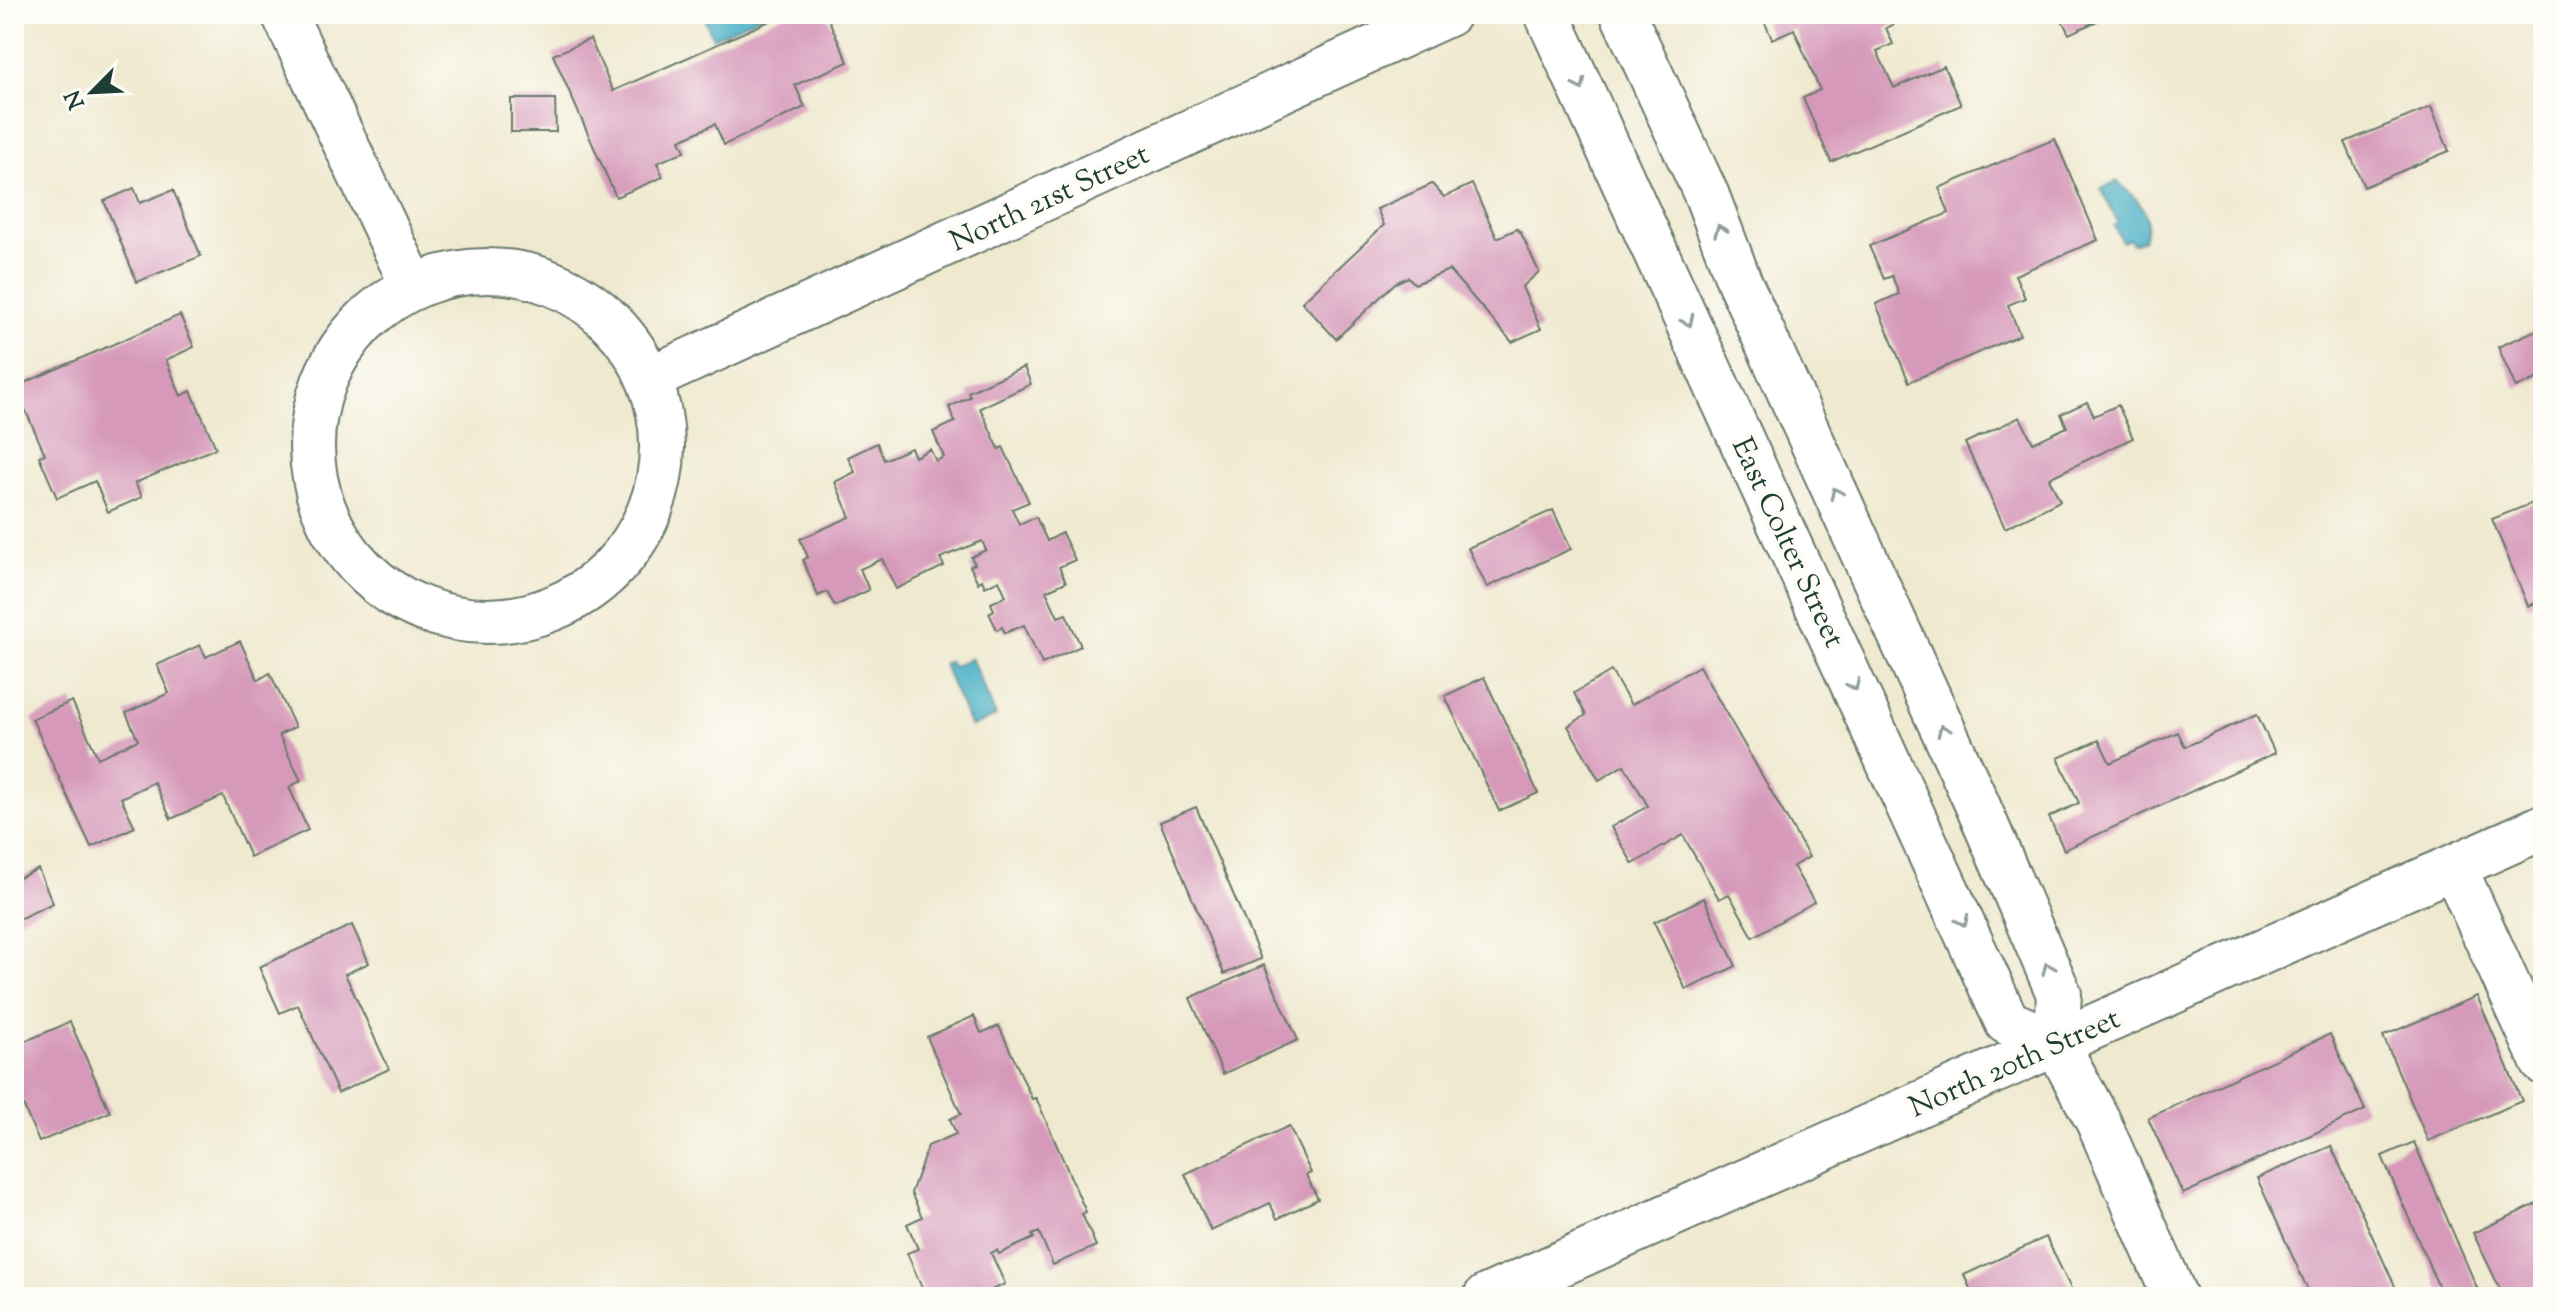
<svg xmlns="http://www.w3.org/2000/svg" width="2557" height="1311" viewBox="0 0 2557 1311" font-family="'Sorts Mill Goudy',serif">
<rect width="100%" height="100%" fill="#fdfcf7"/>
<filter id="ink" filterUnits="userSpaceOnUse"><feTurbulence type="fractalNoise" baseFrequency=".0125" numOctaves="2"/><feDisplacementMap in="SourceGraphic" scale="16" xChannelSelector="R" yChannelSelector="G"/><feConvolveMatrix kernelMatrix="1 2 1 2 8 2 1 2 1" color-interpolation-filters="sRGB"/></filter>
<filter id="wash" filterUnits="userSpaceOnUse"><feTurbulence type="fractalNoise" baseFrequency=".006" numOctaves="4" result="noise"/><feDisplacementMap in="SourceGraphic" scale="32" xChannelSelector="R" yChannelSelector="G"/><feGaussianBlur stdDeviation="1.8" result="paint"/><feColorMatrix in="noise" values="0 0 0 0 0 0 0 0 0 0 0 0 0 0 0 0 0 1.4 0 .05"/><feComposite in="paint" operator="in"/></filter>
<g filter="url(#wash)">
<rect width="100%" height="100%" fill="#efe9cf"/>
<!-- water -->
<g fill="#46afc5" stroke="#32767c" stroke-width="2">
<path d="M 702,14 L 764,14 L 713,38 Z"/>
<path d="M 2117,181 C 2136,199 2156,213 2143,240 L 2132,244 L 2129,239 L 2122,242 L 2114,226 L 2118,223 L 2101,189 Z"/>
<path d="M 971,658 L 996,716 L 971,727 L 943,664 L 949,661 L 952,667 Z"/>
</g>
<g id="blocks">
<!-- building -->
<g fill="#d699b9">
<path d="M 785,14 L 826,14 L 848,62 L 795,85 L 805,107 L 724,145 L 715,124 L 680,140 L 685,151 L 657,163 L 663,177 L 616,197 L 553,55 L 590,39 L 613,91 Z"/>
<path d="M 1761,14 L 1908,14 L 1909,17 L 1886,28 L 1893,44 L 1877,51 L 1894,88 L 1944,66 L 1961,105 L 1831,162 L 1803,98 L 1820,90 L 1794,29 L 1772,39 Z"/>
<path d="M 2059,14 L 2112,14 L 2069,34 Z"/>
<path d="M 511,99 L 555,99 L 556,132 L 511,132 Z"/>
<path d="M 2431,107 L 2449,151 L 2364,187 L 2345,142 Z"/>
<path d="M 2055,139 L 2098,240 L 2015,275 L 2025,298 L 2008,305 L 2020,335 L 1909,382 L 1876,304 L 1899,294 L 1892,276 L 1884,279 L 1869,246 L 1949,213 L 1939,188 Z"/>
<path d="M 1432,184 L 1444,197 L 1472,184 L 1497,238 L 1517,229 L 1521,233 L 1539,272 L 1522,287 L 1541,329 L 1512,342 L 1449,270 L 1415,284 L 1408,277 L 1395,283 L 1336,339 L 1302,302 L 1384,225 L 1377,209 Z"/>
<path d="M 134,188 L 140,203 L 173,190 L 201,256 L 137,282 L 104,201 Z"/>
<path d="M 180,315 L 194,347 L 166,360 L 181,396 L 191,391 L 216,448 L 135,483 L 142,497 L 108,512 L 95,481 L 57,498 L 39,456 L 45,454 L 15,387 Z"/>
<path d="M 2543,327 L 2543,376 L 2516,388 L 2498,347 Z"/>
<path d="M 1024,367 L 1031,384 L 980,408 L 999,449 L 1003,447 L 1029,502 L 1012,509 L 1019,524 L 1036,517 L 1047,541 L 1062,533 L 1075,560 L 1059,567 L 1066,582 L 1046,591 L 1058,617 L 1066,614 L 1081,646 L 1042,664 L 1024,625 L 1005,633 L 1002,627 L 997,630 L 989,613 L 994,610 L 991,603 L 1006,596 L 999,580 L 985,587 L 982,580 L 978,583 L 970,566 L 975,564 L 971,557 L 986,550 L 982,541 L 940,558 L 944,566 L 896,589 L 882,559 L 860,569 L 869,590 L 835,606 L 827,592 L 818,596 L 803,560 L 808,557 L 800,539 L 850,517 L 835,482 L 855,472 L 848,457 L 877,443 L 884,460 L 911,448 L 915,457 L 930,449 L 936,461 L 944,457 L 933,432 L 955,422 L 949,407 L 970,397 L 968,392 Z"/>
<path d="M 2087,402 L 2094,416 L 2118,405 L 2133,438 L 2049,478 L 2060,501 L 2005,528 L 1965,443 L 2020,417 L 2033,443 L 2067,427 L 2061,414 Z"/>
<path d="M 2543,499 L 2543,600 L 2528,606 L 2492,519 Z"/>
<path d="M 1553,510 L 1571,549 L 1487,587 L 1468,548 Z"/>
<path d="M 240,641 L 258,680 L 270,673 L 295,727 L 279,735 L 301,781 L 289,787 L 308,830 L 250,857 L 223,796 L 171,819 L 154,782 L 121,798 L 135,827 L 91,847 L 32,719 L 72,701 L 98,758 L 138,740 L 126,713 L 169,693 L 157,665 L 200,645 L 206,657 Z"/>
<path d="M 1699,666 L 1809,857 L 1793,866 L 1814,902 L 1753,937 L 1729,894 L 1719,899 L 1683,835 L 1633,864 L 1611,827 L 1648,806 L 1624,765 L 1599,780 L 1568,726 L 1586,715 L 1574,693 L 1611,671 L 1631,705 Z"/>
<path d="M 1484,677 L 1538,793 L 1499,811 L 1445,696 Z"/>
<path d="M 2257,714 L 2275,753 L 2064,850 L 2049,817 L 2079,803 L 2058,758 L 2099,740 L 2110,763 L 2178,732 L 2185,747 Z"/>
<path d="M 1196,807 L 1261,959 L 1224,974 L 1160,822 Z"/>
<path d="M 38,869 L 53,903 L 17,920 L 14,915 L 14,880 Z"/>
<path d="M 1704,898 L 1736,966 L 1686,990 L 1654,922 Z"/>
<path d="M 352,925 L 369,963 L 345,974 L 389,1069 L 338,1093 L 298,1005 L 280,1013 L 259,967 Z"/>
<path d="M 1264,965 L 1298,1040 L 1223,1074 L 1190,998 Z"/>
<path d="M 2477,996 L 2522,1101 L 2428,1141 L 2383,1036 Z"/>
<path d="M 974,1016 L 981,1033 L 999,1026 L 1032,1099 L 1036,1098 L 1086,1212 L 1082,1214 L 1096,1246 L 1053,1265 L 1039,1232 L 1032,1235 L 1034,1238 L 999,1254 L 997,1250 L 991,1253 L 1005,1284 L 983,1294 L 985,1297 L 926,1297 L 907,1253 L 918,1249 L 907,1224 L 922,1217 L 911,1193 L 928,1146 L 956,1134 L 950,1119 L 961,1114 L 927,1037 Z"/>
<path d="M 70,1022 L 110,1112 L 39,1142 L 14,1084 L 14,1046 Z"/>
<path d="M 2330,1034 L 2365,1110 L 2183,1194 L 2148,1118 Z"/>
<path d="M 1289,1126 L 1311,1173 L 1306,1175 L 1318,1199 L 1277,1219 L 1270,1203 L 1211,1231 L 1185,1174 Z"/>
<path d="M 2414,1142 L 2481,1297 L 2443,1297 L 2382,1156 Z"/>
<path d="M 2331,1146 L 2400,1297 L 2311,1297 L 2257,1178 Z"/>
<path d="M 2543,1201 L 2543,1297 L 2504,1297 L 2473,1233 Z"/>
<path d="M 2046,1237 L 2075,1297 L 1974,1297 L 1964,1275 Z"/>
</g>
</g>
</g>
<g filter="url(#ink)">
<use href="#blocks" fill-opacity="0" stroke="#68796a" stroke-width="2"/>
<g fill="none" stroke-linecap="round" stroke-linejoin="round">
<!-- minor casing -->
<g stroke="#68796a" stroke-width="48">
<g id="minor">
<path d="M 284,14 L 413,286"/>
<path d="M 1547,14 L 2007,1022 L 2056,1043"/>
<path d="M 1623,14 L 1707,196 L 1739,281 L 1977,804 L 2059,994 L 2056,1043 L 2098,1121 L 2175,1297"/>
<circle cx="487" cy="446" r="175"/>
<path d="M 649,379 L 1448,14"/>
<path d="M 2454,867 L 2543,1062"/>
<path d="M 1486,1297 L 2543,827"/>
</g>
</g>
<!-- minor -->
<use href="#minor" stroke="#fff" stroke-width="44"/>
</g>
<!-- one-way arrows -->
<defs><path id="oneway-chevron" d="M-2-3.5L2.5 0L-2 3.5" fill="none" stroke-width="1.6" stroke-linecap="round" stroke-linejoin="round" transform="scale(2)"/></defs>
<g stroke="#8f9e9a">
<use href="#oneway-chevron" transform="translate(1580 85) rotate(65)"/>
<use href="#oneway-chevron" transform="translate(1720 230) rotate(-111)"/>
<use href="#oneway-chevron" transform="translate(1688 321) rotate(65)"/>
<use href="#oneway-chevron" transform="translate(1836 493) rotate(-114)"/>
<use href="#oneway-chevron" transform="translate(1854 685) rotate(65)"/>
<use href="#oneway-chevron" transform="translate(1943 730) rotate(-114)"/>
<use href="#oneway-chevron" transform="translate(1963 921) rotate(65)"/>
<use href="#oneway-chevron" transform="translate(2048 968) rotate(-113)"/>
</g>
</g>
<g text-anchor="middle" stroke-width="8" stroke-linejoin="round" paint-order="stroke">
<!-- street labels -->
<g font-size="30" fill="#1f3d34" stroke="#fdfcf7">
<text transform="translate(1049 197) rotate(-25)" y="10">North 21st Street</text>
<text transform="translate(1789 542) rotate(65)" y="10">East Colter Street</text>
<text transform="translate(2014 1062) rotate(-24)" y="10">North 20th Street</text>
</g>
</g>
<!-- margin -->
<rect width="2557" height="1311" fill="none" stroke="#fdfcf7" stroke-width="48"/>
<!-- north arrow -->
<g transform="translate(92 92) rotate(246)" stroke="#fdfcf7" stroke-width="6" paint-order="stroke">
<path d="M0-6L14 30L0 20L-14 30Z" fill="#1f3d34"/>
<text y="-12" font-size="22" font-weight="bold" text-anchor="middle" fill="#1f3d34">N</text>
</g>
</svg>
